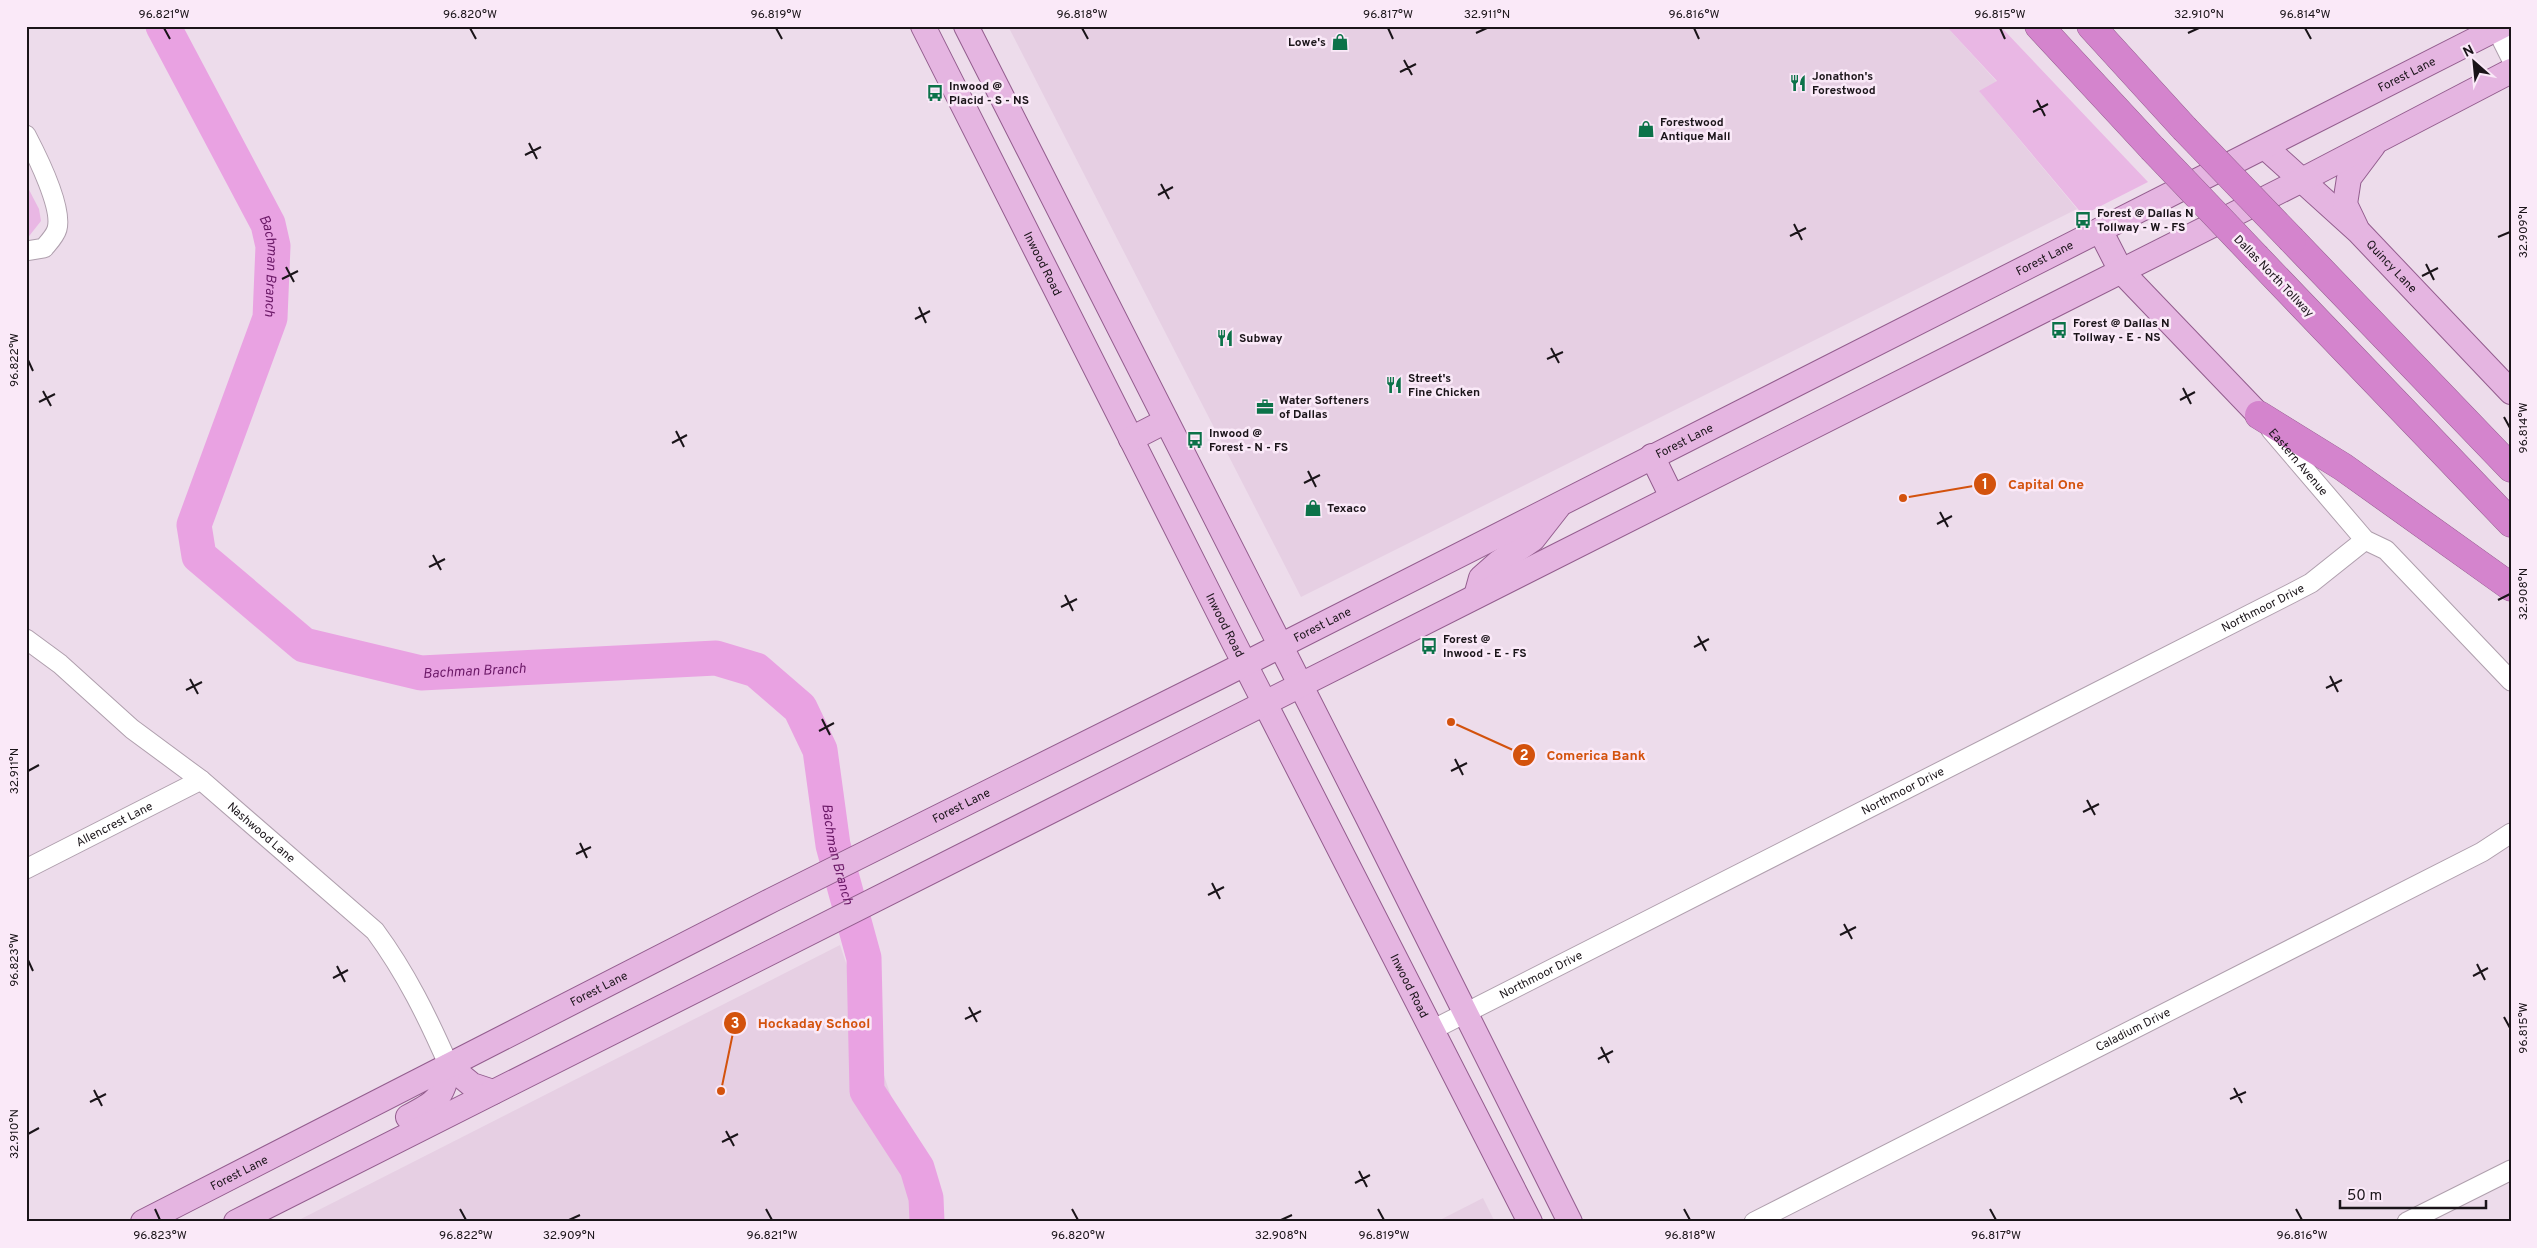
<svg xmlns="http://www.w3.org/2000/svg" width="2537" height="1248" viewBox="0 0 2537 1248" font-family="Overpass,sans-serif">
<rect width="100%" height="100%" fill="#eddceb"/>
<!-- built -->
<g fill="#e6cfe3">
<path d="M 1008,26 L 1946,26 L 1997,82 L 1980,92 L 2077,209 L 1301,597 Z"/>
<path d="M 840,945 L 897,1114 L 910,1163 L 916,1207 L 914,1222 L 295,1222 Z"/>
<path d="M 1483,1198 L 1495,1222 L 1436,1222 Z"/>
</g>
<!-- green -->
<g fill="#e9b7e4">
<path d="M 1946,26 L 2000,26 L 2148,182 L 2083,215 L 1979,91 L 1997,81 Z"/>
<path d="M 26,184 L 39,209 L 41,221 L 26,240 Z"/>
</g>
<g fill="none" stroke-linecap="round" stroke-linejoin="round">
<!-- river -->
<path stroke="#e9a2e2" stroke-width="35" id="s1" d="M 163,26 L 268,224 L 273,246 L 270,318 L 194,525 L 199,556 L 304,645 L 421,673 L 716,658 L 756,670 L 800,708 L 820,750 L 833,845 L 864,958 L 867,1091 L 917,1168 L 926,1198 L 927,1222"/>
<!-- minor casing -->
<g stroke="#af9fad" stroke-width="21">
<g id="minor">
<path d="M 2495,26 L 2511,58"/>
<path d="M 26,135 C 37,156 63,208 57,229 C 55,236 48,243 44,248 L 26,251"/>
<path id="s2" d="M 2271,430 L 2365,540 L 2386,550 L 2511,681"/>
<path id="s3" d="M 26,639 L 60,664 L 132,729 L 201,780 L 375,931 C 406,973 428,1018 449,1066"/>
<path id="s4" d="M 26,869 L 201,780"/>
<path id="s5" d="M 1432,1030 L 2292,593 L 2311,583 L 2365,540"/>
<path id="s6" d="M 1754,1222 L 2482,852 L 2511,833"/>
<path d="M 2407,1222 L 2511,1170"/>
</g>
</g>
<!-- major casing -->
<g stroke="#935d8e" stroke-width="26">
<g id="major">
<path id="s7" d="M 923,26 L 1231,637 L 1530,1222"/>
<path d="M 966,26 L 1368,818 L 1570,1222"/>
<path id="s8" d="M 2265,147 L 2358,231 L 2511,392"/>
<path d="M 2356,227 L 2345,204 L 2349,178 L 2373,146"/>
<path d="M 2100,230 L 2121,271 L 2259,415"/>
<path d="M 1131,439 L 1166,421"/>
<path d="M 1652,456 L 1672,497"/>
<path d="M 1476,596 L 1481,578 L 1498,563 L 1533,539 L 1558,507"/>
<path d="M 449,1066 L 472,1085 L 493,1092"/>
<path d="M 408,1117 C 437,1102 442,1099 449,1066"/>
<path id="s9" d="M 143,1222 L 772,900 L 1221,676 L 2502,26"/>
<path d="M 236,1222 L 2302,180 L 2511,71"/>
</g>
</g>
<!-- highway casing -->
<g stroke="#935d8e" stroke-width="29">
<g id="highway">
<path d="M 2039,26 L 2152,148"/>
<path d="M 2091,26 L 2184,128"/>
<path d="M 2292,240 L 2511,468"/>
<path d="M 2257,258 L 2511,523"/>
<path d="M 2259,415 L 2343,467 L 2511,587"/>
</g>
</g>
<!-- minor -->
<use href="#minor" stroke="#fff" stroke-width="19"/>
<!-- major -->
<use href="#major" stroke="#e5b5e1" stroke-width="24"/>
<!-- highway -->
<use href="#highway" stroke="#d484cd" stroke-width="28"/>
<!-- highway-bridge casing -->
<g stroke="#935d8e" stroke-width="29" stroke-linecap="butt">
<g id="highway-bridge">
<path d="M 2184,128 L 2292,240"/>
<path d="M 2152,148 L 2257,258"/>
</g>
</g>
<!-- highway-bridge -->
<use href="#highway-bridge" stroke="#d484cd" stroke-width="28"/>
</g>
<!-- ticks -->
<path fill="none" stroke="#1a1419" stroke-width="2" d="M 164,28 L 170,39M 470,28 L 476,39M 776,28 L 782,39M 1082,28 L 1088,39M 1388,28 L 1393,39M 1694,28 L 1699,39M 2000,28 L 2005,39M 2305,28 L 2311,39M 1476,33 L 1487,28M 2188,33 L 2199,28M 1404,60 L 1412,75M 1400,72 L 1416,64M 2037,100 L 2045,116M 2033,112 L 2048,104M 529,143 L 537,159M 525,155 L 541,147M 1161,184 L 1169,199M 1158,195 L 1173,187M 1794,224 L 1802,240M 1790,236 L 1806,228M 2498,237 L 2510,232M 2426,264 L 2434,280M 286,267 L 294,282M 2422,276 L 2438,268M 282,279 L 298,271M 919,307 L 926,323M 915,319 L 930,311M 1551,348 L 1559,363M 1547,359 L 1563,352M 28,360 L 33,371M 2183,388 L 2191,404M 43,391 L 51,406M 2180,400 L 2195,392M 39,402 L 55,394M 2504,417 L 2510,428M 676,431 L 684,447M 672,443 L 687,435M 1308,471 L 1316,487M 1304,483 L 1320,475M 1940,512 L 1948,527M 1937,524 L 1952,516M 433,555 L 441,570M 429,567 L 445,559M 1065,595 L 1073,611M 2498,600 L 2510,594M 1061,607 L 1077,599M 1698,636 L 1706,651M 1694,647 L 1709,639M 2330,676 L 2338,692M 190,679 L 198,694M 2326,688 L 2342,680M 186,690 L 202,682M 822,719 L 830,735M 819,731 L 834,723M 1455,759 L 1463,775M 28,771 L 39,765M 1451,771 L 1467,763M 2087,800 L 2095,815M 2083,812 L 2099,804M 580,843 L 587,858M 576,854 L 591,847M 1212,883 L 1220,899M 1208,895 L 1224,887M 1844,924 L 1852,939M 1840,935 L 1856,927M 28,960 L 33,971M 2477,964 L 2485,980M 337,966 L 345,982M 2473,976 L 2488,968M 333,978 L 348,970M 969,1007 L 977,1022M 2504,1017 L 2510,1028M 965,1019 L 981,1011M 1601,1047 L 1609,1063M 1598,1059 L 1613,1051M 2234,1088 L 2242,1103M 94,1090 L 102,1106M 2230,1099 L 2246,1092M 90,1102 L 106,1094M 726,1131 L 734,1146M 28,1134 L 39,1128M 722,1142 L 738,1134M 1359,1171 L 1367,1187M 1355,1183 L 1370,1175M 155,1209 L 160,1220M 460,1209 L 466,1220M 766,1209 L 772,1220M 1072,1209 L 1078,1220M 1378,1209 L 1384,1220M 1684,1209 L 1690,1220M 1990,1209 L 1996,1220M 2296,1209 L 2302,1220M 569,1220 L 580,1215M 1281,1220 L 1292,1215"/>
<!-- icons -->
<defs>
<g id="shop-bare" transform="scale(1.35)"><path d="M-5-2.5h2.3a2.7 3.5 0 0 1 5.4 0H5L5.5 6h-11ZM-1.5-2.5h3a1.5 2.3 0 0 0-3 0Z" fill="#0c7249" stroke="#fae9f8" stroke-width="2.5" paint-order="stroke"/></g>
<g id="restaurant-bare" transform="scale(1.35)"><path d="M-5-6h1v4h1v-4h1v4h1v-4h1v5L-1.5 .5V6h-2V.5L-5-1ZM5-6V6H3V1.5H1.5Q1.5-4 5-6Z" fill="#0c7249" stroke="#fae9f8" stroke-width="2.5" paint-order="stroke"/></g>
<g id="bus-bare" transform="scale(1.35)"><path d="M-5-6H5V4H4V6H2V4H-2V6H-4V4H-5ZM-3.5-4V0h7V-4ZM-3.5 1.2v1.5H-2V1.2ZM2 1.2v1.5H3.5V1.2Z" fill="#0c7249" stroke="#fae9f8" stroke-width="2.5" paint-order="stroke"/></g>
<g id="office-bare" transform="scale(1.35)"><path d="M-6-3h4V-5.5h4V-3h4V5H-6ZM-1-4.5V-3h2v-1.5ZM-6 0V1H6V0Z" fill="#0c7249" stroke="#fae9f8" stroke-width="2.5" paint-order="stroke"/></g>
</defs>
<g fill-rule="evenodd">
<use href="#shop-bare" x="1340" y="42"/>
<use href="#restaurant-bare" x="1798" y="83"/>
<use href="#bus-bare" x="935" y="93"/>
<use href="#shop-bare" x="1646" y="129"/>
<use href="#bus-bare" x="2083" y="220"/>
<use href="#bus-bare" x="2059" y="330"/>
<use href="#restaurant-bare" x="1225" y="338"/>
<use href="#restaurant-bare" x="1394" y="385"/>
<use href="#office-bare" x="1265" y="407"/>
<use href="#bus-bare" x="1195" y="440"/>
<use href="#shop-bare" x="1313" y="508"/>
<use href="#bus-bare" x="1429" y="646"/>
</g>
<g text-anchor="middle" stroke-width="5" stroke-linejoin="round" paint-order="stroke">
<!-- poi labels -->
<g font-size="12" font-weight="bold" fill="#1a1419" stroke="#fae9f8" text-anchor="start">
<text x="1326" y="46" text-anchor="end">Lowe's</text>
<text x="1812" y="80">Jonathon's<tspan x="1812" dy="14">Forestwood</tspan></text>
<text x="949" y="90">Inwood @<tspan x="949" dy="14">Placid - S - NS</tspan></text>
<text x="1660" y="126">Forestwood<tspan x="1660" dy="14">Antique Mall</tspan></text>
<text x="2097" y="217">Forest @ Dallas N<tspan x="2097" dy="14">Tollway - W - FS</tspan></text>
<text x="2073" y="327">Forest @ Dallas N<tspan x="2073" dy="14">Tollway - E - NS</tspan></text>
<text x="1239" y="342">Subway</text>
<text x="1408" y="382">Street's<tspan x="1408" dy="14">Fine Chicken</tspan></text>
<text x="1279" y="404">Water Softeners<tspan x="1279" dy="14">of Dallas</tspan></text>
<text x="1209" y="437">Inwood @<tspan x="1209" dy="14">Forest - N - FS</tspan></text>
<text x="1327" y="512">Texaco</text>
<text x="1443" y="643">Forest @<tspan x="1443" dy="14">Inwood - E - FS</tspan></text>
</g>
<!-- street labels -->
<g font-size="12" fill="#1a1419" stroke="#fae9f8">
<text dy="4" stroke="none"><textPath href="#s9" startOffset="2538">Forest Lane</textPath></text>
<text dy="4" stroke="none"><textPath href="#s9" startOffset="2132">Forest Lane</textPath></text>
<text dy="4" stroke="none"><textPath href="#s7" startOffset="266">Inwood Road</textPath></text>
<text dy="4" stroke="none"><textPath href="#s8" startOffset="174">Quincy Lane</textPath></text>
<text transform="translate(2274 276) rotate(46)" y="4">Dallas North Tollway</text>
<text dy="4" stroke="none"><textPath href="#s9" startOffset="1728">Forest Lane</textPath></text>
<text dy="4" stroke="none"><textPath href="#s2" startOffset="42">Eastern Avenue</textPath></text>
<text dy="4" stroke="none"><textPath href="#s5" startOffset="932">Northmoor Drive</textPath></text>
<text dy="4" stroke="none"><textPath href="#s9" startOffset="1322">Forest Lane</textPath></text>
<text dy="4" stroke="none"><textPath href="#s7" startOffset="671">Inwood Road</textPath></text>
<text dy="4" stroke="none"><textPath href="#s5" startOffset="528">Northmoor Drive</textPath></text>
<text dy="4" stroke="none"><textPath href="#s9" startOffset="918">Forest Lane</textPath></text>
<text dy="4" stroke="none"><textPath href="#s4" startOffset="99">Allencrest Lane</textPath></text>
<text dy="4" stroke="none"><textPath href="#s3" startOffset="305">Nashwood Lane</textPath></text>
<text dy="4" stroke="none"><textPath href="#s5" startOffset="122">Northmoor Drive</textPath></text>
<text dy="4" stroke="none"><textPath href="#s7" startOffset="1076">Inwood Road</textPath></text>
<text dy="4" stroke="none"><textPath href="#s9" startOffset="512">Forest Lane</textPath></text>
<text dy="4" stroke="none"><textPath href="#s6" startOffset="425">Caladium Drive</textPath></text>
<text dy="4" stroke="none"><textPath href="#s9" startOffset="108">Forest Lane</textPath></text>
</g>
<!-- water labels -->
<g font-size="14" font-style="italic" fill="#6b1967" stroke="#fae9f8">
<text dy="5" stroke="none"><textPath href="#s1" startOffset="266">Bachman Branch</textPath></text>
<text dy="5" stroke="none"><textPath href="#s1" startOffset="882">Bachman Branch</textPath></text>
<text dy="5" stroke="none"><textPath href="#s1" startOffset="1376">Bachman Branch</textPath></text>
</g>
</g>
<!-- callouts -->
<path fill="none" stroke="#d3520d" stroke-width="2" d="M1903 498L1985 484M1451 722L1524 755M721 1091L735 1023"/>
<g fill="#d3520d" stroke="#fae9f8" stroke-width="2">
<circle cx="1903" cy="498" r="5"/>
<circle cx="1451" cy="722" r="5"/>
<circle cx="721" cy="1091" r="5"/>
<circle cx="1985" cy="484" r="12"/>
<circle cx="1524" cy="755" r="12"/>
<circle cx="735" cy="1023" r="12"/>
</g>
<g font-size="15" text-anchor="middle" font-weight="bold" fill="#fff">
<text x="1985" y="489">1</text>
<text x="1524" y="760">2</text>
<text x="735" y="1028">3</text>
</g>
<g font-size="14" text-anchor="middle" font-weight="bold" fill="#d3520d" stroke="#fae9f8" stroke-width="5" stroke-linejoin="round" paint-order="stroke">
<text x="2046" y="489">Capital One</text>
<text x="1596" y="760">Comerica Bank</text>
<text x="814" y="1028">Hockaday School</text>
</g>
<!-- border -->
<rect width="2537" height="1248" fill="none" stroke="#fae9f8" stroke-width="55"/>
<!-- north arrow -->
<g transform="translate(2474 62) rotate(333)" stroke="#fae9f8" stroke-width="4" paint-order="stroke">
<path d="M0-4L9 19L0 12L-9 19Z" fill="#1a1419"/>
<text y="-8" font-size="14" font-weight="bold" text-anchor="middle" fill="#1a1419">N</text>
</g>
<!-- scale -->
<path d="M2340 1200v8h146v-8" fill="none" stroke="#1a1419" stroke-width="2.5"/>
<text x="2347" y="1200" font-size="15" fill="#1a1419" stroke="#fae9f8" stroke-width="4" paint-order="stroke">50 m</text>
<rect x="28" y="28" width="2482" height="1192" fill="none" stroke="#1a1419" stroke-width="2"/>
<g font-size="12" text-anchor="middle" fill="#1a1419">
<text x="164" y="18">96.821°W</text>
<text x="470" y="18">96.820°W</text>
<text x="776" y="18">96.819°W</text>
<text x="1082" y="18">96.818°W</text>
<text x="1388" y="18">96.817°W</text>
<text x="1487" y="18">32.911°N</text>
<text x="1694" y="18">96.816°W</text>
<text x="2000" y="18">96.815°W</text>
<text x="2199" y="18">32.910°N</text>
<text x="2305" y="18">96.814°W</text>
<text transform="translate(2523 232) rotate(-90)" y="4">32.909°N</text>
<text transform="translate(14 360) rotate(-90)" y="4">96.822°W</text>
<text transform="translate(2523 428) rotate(-90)" y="4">96.814°W</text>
<text transform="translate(2523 594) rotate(-90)" y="4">32.908°N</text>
<text transform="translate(14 771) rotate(-90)" y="4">32.911°N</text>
<text transform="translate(14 960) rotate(-90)" y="4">96.823°W</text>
<text transform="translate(2523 1028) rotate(-90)" y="4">96.815°W</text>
<text transform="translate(14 1134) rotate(-90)" y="4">32.910°N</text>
<text x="160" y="1239">96.823°W</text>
<text x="466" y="1239">96.822°W</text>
<text x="569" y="1239">32.909°N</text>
<text x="772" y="1239">96.821°W</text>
<text x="1078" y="1239">96.820°W</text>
<text x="1281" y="1239">32.908°N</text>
<text x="1384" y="1239">96.819°W</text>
<text x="1690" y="1239">96.818°W</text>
<text x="1996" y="1239">96.817°W</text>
<text x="2302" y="1239">96.816°W</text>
</g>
</svg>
